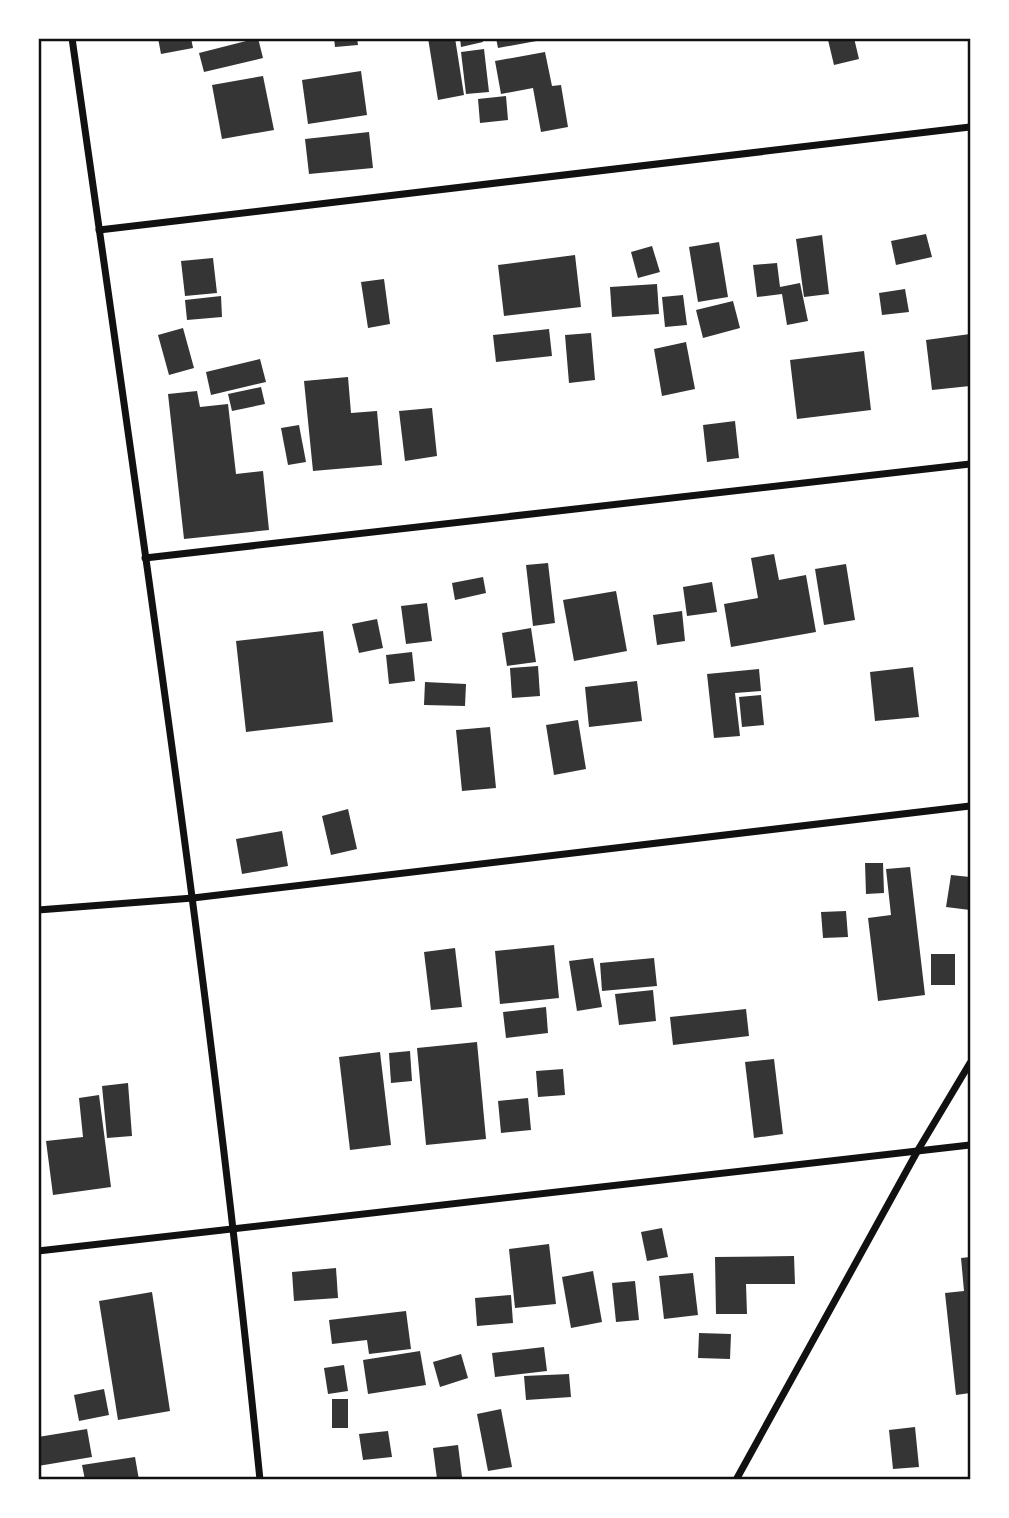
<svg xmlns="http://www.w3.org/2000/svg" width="1009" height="1518" viewBox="0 0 1009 1518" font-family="Poppins,sans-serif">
<rect width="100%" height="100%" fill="#fff"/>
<!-- building -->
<g fill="#353535">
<path d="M 158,38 L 191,38 L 193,48 L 161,54 Z"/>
<path d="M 258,38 L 263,58 L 204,72 L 199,53 Z"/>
<path d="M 334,38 L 357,38 L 358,45 L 335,47 Z"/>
<path d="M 428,38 L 455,38 L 464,95 L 438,100 Z"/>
<path d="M 460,38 L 482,38 L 483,42 L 461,47 Z"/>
<path d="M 496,38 L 542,38 L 542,40 L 498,48 Z"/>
<path d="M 854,38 L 859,59 L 834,65 L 828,40 Z"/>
<path d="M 484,49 L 489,92 L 466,94 L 461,52 Z"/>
<path d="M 545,52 L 552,86 L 561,85 L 568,127 L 541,132 L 533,88 L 501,94 L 495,61 Z"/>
<path d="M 361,71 L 367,115 L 308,124 L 302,80 Z"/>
<path d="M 263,76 L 274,130 L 222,139 L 212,85 Z"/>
<path d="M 506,96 L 508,120 L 480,123 L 478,99 Z"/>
<path d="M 369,132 L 373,168 L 309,174 L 305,139 Z"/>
<path d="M 926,234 L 932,257 L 896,265 L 891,241 Z"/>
<path d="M 822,235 L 829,294 L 804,297 L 796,239 Z"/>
<path d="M 719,242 L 728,297 L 698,302 L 689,247 Z"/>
<path d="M 652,246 L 660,272 L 638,278 L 631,252 Z"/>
<path d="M 575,255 L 581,307 L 504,316 L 498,265 Z"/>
<path d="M 213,258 L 217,293 L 185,296 L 181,261 Z"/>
<path d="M 777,263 L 780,287 L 800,283 L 808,321 L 787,325 L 782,294 L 757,297 L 753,265 Z"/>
<path d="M 384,279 L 390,324 L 368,328 L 361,282 Z"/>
<path d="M 657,284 L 659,314 L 612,317 L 610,287 Z"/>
<path d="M 905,289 L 909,312 L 882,315 L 879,293 Z"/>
<path d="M 683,295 L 687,325 L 665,327 L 662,297 Z"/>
<path d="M 221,296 L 222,317 L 187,320 L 185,300 Z"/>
<path d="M 733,301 L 740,328 L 703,338 L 696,310 Z"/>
<path d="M 183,328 L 194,368 L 169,375 L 158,335 Z"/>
<path d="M 549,329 L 552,356 L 496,362 L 493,335 Z"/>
<path d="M 591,333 L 595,380 L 569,383 L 565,335 Z"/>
<path d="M 970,334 L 970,386 L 932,390 L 926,340 Z"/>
<path d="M 686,342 L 695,389 L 662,396 L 654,349 Z"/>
<path d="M 864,351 L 871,410 L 797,419 L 790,360 Z"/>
<path d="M 260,359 L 266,382 L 211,395 L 206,372 Z"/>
<path d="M 348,377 L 351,413 L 377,411 L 382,465 L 313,471 L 304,381 Z"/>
<path d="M 261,387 L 265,404 L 232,411 L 228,394 Z"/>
<path d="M 197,391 L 200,407 L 228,404 L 236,474 L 263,471 L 269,530 L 184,539 L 168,394 Z"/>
<path d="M 432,408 L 437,456 L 405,461 L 399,411 Z"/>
<path d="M 735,421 L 739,458 L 707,462 L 703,425 Z"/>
<path d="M 299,425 L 306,462 L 288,465 L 281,428 Z"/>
<path d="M 774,554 L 779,580 L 806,575 L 816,632 L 731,647 L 724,604 L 758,598 L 751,558 Z"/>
<path d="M 548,563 L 555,623 L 533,626 L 526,565 Z"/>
<path d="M 846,564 L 855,620 L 824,625 L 815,569 Z"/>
<path d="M 483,577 L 486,593 L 455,600 L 452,583 Z"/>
<path d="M 712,582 L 717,612 L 687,616 L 683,587 Z"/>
<path d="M 616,591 L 627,651 L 574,661 L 563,600 Z"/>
<path d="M 427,603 L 432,641 L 406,644 L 401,606 Z"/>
<path d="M 682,611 L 685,641 L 657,645 L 653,615 Z"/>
<path d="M 377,619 L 383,648 L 359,653 L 352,624 Z"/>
<path d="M 531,628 L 536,662 L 507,666 L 502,633 Z"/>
<path d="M 323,631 L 333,722 L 246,732 L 236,641 Z"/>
<path d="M 412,652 L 415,681 L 389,684 L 386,655 Z"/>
<path d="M 538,666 L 540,696 L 512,698 L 510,668 Z"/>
<path d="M 913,667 L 919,717 L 875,721 L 870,672 Z"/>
<path d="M 759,669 L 761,691 L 735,693 L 740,736 L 714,738 L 707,674 Z"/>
<path d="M 637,681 L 642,721 L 589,727 L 585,687 Z"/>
<path d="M 425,682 L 466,684 L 465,706 L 424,705 Z"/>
<path d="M 761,695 L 764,725 L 742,727 L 739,697 Z"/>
<path d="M 578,720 L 586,769 L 554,775 L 546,725 Z"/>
<path d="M 490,727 L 496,788 L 462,791 L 456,730 Z"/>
<path d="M 348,809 L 357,849 L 331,855 L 322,816 Z"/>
<path d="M 282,831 L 288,866 L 242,874 L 236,839 Z"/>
<path d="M 865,863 L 883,863 L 884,893 L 866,894 Z"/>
<path d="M 910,867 L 925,995 L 878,1001 L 868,918 L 891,915 L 886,869 Z"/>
<path d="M 951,875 L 970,877 L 970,910 L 946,907 Z"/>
<path d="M 846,911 L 848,937 L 823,938 L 821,912 Z"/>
<path d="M 554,945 L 559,998 L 500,1004 L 495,951 Z"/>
<path d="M 455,948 L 462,1007 L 431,1010 L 424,952 Z"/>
<rect x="931" y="954" width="24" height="31"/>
<path d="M 593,958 L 602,1007 L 577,1011 L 569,961 Z"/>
<path d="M 654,958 L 657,986 L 602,991 L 600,963 Z"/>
<path d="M 653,990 L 656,1021 L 619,1025 L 615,994 Z"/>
<path d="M 546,1007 L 548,1033 L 506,1038 L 503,1012 Z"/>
<path d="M 746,1009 L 749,1036 L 673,1045 L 670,1017 Z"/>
<path d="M 477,1042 L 486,1139 L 426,1145 L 417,1048 Z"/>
<path d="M 410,1051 L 412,1081 L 391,1083 L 389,1053 Z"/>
<path d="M 380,1052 L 391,1145 L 350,1150 L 339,1057 Z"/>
<path d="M 774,1059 L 783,1134 L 754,1138 L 745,1062 Z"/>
<path d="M 563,1069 L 565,1095 L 538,1097 L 536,1071 Z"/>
<path d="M 128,1083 L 132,1136 L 107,1138 L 102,1086 Z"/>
<path d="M 99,1095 L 111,1187 L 53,1195 L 46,1141 L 83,1137 L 79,1098 Z"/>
<path d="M 528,1098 L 531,1130 L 501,1133 L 498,1101 Z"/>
<path d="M 662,1228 L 668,1257 L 647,1261 L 641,1232 Z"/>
<path d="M 549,1244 L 556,1304 L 515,1308 L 509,1249 Z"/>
<path d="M 794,1256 L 795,1284 L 746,1284 L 747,1314 L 716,1314 L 715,1257 Z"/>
<path d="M 970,1257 L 970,1393 L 956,1395 L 945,1293 L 964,1291 L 961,1258 Z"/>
<path d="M 336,1268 L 338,1298 L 294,1301 L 292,1272 Z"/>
<path d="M 593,1271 L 602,1322 L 571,1328 L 562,1277 Z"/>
<path d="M 693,1273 L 698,1315 L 664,1319 L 659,1276 Z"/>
<path d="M 635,1281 L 639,1320 L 616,1322 L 612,1283 Z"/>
<path d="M 152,1292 L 170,1411 L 118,1420 L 99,1301 Z"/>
<path d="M 511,1295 L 513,1323 L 477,1326 L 475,1298 Z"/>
<path d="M 406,1311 L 411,1349 L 369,1354 L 367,1340 L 332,1344 L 329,1320 Z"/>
<path d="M 699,1333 L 731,1334 L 730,1359 L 698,1358 Z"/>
<path d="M 544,1347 L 547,1371 L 495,1377 L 492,1353 Z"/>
<path d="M 420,1351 L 426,1385 L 368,1394 L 363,1360 Z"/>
<path d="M 461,1354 L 468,1378 L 440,1387 L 433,1362 Z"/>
<path d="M 344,1365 L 348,1391 L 328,1394 L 324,1368 Z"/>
<path d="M 569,1374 L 571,1397 L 526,1400 L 524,1376 Z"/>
<path d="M 104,1389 L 109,1415 L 79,1421 L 74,1395 Z"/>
<rect x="332" y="1399" width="16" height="29"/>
<path d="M 501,1409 L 512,1467 L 488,1471 L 477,1414 Z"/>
<path d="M 915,1427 L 919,1467 L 893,1469 L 889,1430 Z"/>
<path d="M 87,1429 L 92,1457 L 38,1466 L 38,1437 Z"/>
<path d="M 388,1431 L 392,1457 L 363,1460 L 359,1434 Z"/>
<path d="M 458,1445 L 462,1477 L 437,1479 L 433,1448 Z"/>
<path d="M 135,1457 L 139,1480 L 85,1480 L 82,1465 Z"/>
</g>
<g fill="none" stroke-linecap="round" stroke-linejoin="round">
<!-- minor -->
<g stroke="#111" stroke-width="7">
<path d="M 72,38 C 140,518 212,997 260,1480"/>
<path d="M 99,230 L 970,127"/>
<path d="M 145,558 L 970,464"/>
<path d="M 38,910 L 193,898 L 970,806"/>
<path d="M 38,1251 L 970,1145"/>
<path d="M 736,1480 L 918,1150 L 970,1063"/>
</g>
</g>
<!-- border -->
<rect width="1009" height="1518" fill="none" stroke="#ffffff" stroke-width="80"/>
<rect x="40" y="40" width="929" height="1438" fill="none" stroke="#111" stroke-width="2.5"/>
</svg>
